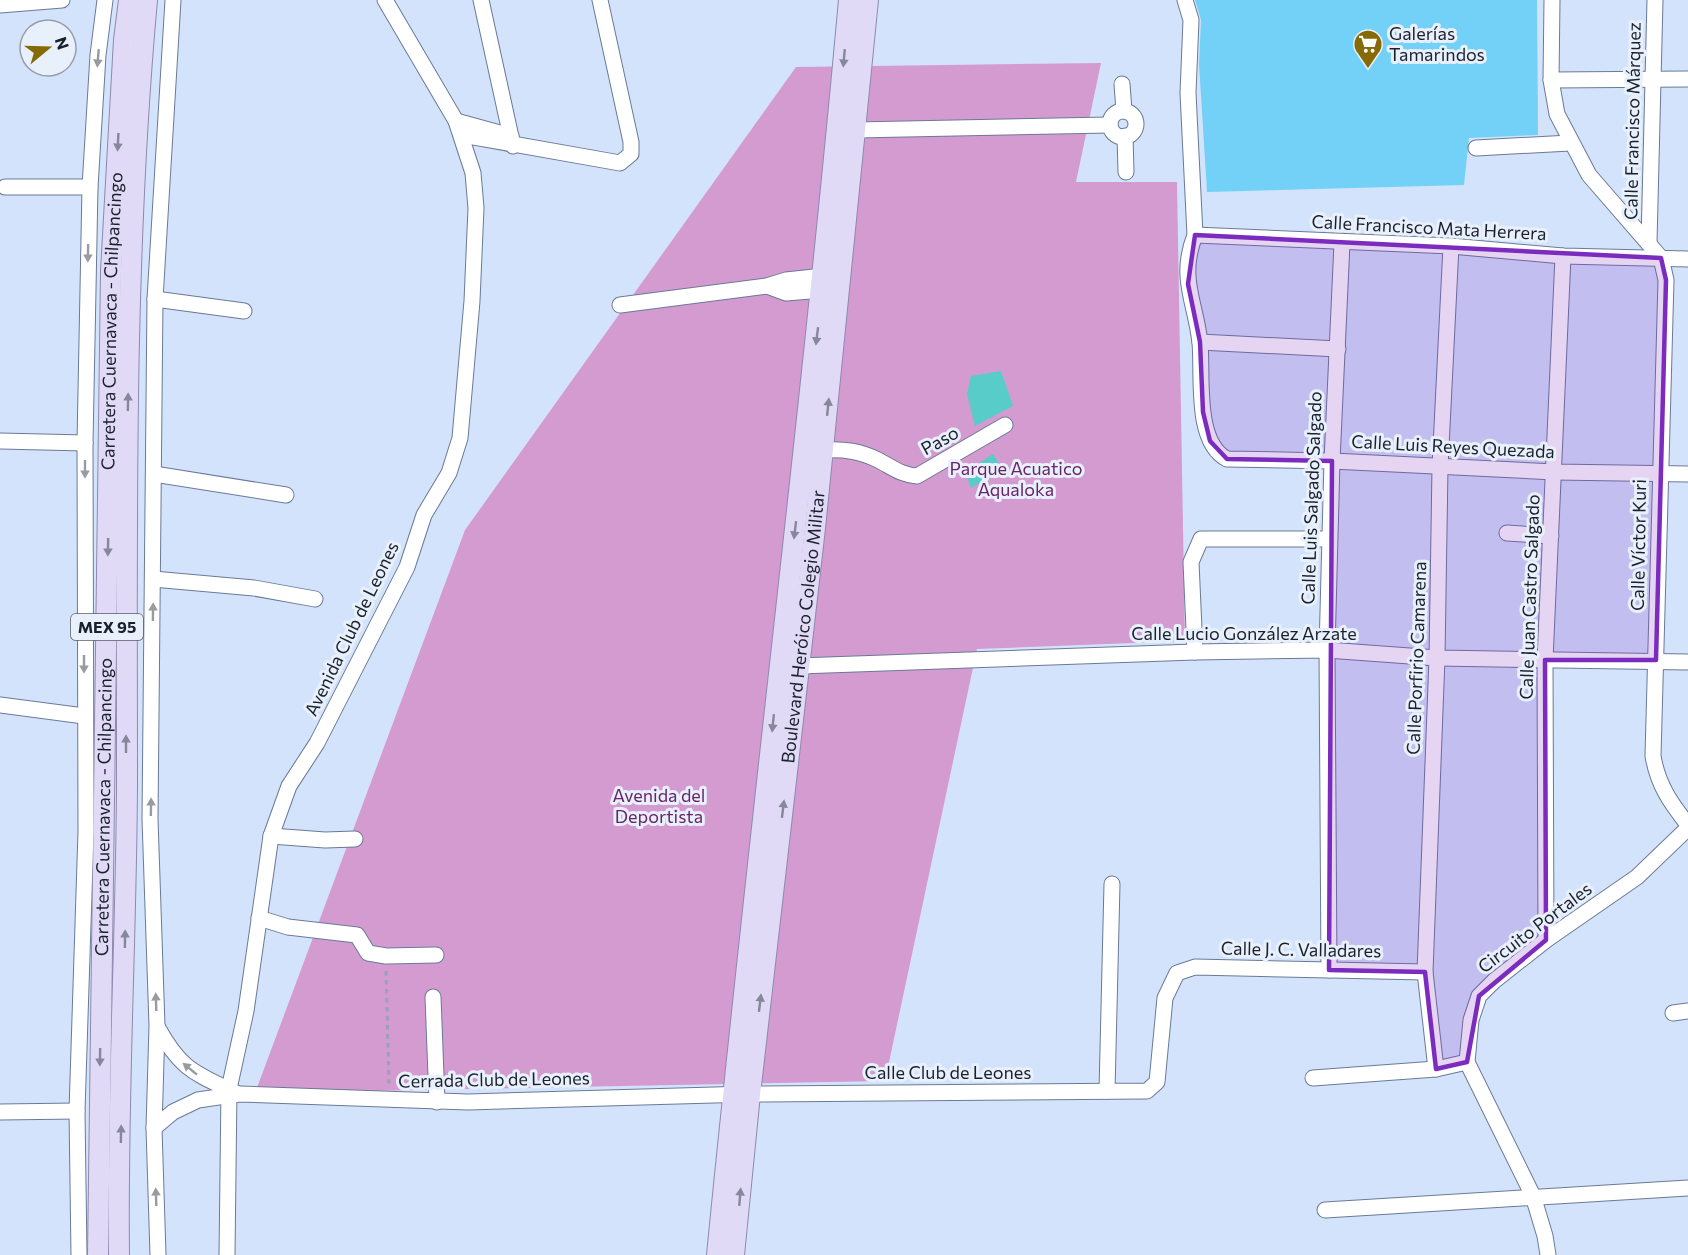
<svg xmlns="http://www.w3.org/2000/svg" width="1688" height="1255" viewBox="0 0 1688 1255" font-family="Commissioner,sans-serif">
<rect width="100%" height="100%" fill="#d4e3fc"/>
<!-- green -->
<path fill="#d49bd0" d="M 1101,63 L 1076,182 L 1177,182 L 1185,641 L 977,649 L 885,1081 L 255,1093 L 465,530 L 796,67 Z"/>
<!-- water -->
<g fill="#57ccc9">
<path d="M 1001,371 L 1013,406 L 975,426 L 967,394 L 971,376 Z"/>
<path d="M 993,454 L 1002,469 L 971,488 L 965,472 Z"/>
</g>
<!-- building -->
<path fill="#73d1f8" d="M 1195,0 L 1537,0 L 1538,135 L 1469,138 L 1464,185 L 1207,192 L 1199,64 L 1201,20 Z"/>
<g fill="none" stroke-linecap="round" stroke-linejoin="round">
<!-- minor casing -->
<g stroke="#6a7a96" stroke-width="17">
<g id="minor">
<path d="M 481,0 L 513,146"/>
<path d="M 1185,0 L 1191,20 L 1188,93 L 1195,235 C 1178,278 1196,303 1200,343 C 1203,375 1194,442 1227,459 L 1332,461 L 1555,472 L 1688,474"/>
<path d="M 1552,0 L 1551,80 L 1557,114 L 1589,175 L 1661,258 L 1666,280 L 1653,756 C 1658,785 1670,802 1688,825"/>
<path d="M 0,5 L 62,0"/>
<path d="M 1551,80 L 1688,79"/>
<path d="M 1122,84 L 1124,111"/>
<circle cx="1123" cy="124" r="13"/>
<path d="M 456,121 L 511,136"/>
<path d="M 855,130 L 1110,125"/>
<path d="M 462,135 L 620,163 L 631,154 L 631,142 L 600,0"/>
<path d="M 1125,136 L 1126,172"/>
<path d="M 1476,148 L 1570,143"/>
<path d="M 5,187 L 90,187"/>
<path d="M 1195,235 L 1451,246 L 1563,256 L 1688,259"/>
<path d="M 1649,242 L 1655,0"/>
<path d="M 767,286 L 786,293 L 822,290"/>
<path d="M 155,299 L 244,311"/>
<path d="M 620,305 L 767,286 L 786,280 L 824,276"/>
<path d="M 1200,342 L 1338,349"/>
<path d="M 0,441 L 85,443"/>
<path d="M 824,450 C 844,449 860,451 878,460 C 892,467 901,475 917,476 L 1005,425"/>
<path d="M 154,474 L 286,495"/>
<path d="M 1507,533 L 1551,536"/>
<path d="M 153,579 L 254,588 L 315,599"/>
<path d="M 1195,652 L 1191,562 L 1201,539 L 1329,539"/>
<path d="M 799,666 L 1195,652 L 1327,650 L 1437,658 L 1688,662"/>
<path d="M 0,705 L 84,716"/>
<path d="M 271,836 L 325,840 L 355,839"/>
<path d="M 259,918 L 288,927 L 357,935 L 368,953 L 386,956 L 436,955"/>
<path d="M 1546,940 L 1545,660 L 1563,256"/>
<path d="M 1329,970 L 1327,650 L 1332,461 L 1342,243"/>
<path d="M 433,997 L 437,1102"/>
<path d="M 1673,1013 L 1688,1011"/>
<path d="M 158,1028 C 181,1070 195,1073 236,1093"/>
<path d="M 1436,1069 L 1425,972 L 1437,658 L 1440,467 L 1451,246"/>
<path d="M 1313,1078 L 1436,1069 L 1467,1062"/>
<path d="M 1107,1091 L 1112,884"/>
<path d="M 0,1112 L 77,1111"/>
<path d="M 154,1128 L 173,1112 L 198,1100 L 239,1094 L 468,1102 L 750,1094 L 1147,1091 L 1157,1082 L 1165,998 L 1177,973 L 1195,967 L 1425,972"/>
<path d="M 1325,1210 L 1688,1188"/>
<path d="M 79,1255 L 77,1111 L 86,831 L 85,443 L 90,187 L 98,55 L 105,0"/>
<path d="M 158,1255 L 154,1128 L 157,1026 L 150,819 L 155,299 L 173,0"/>
<path d="M 227,1255 L 229,1089 L 246,1011 L 271,836 L 289,786 L 317,743 L 407,567 L 424,515 L 449,473 L 460,438 L 472,301 L 476,208 L 473,173 L 456,121 L 385,0"/>
<path d="M 1548,1255 L 1545,1236 L 1533,1196 L 1467,1062 L 1471,1020 L 1479,996 L 1494,981 L 1546,940 L 1637,877 L 1688,828"/>
</g>
</g>
<!-- major casing -->
<g stroke="#8e89ab" stroke-width="22">
<g id="major">
<path id="s1" d="M 98,1255 L 111,271 L 124,40 L 129,0"/>
<path d="M 119,1255 C 117,1099 126,944 127,788 C 127,525 123,262 147,0"/>
<path d="M 717,1255 C 758,836 811,419 849,0"/>
<path id="s2" d="M 734,1255 L 750,1094 L 815,528 L 868,0"/>
</g>
</g>
<!-- path -->
<path stroke="#96a2b7" stroke-width="3" stroke-dasharray="4.5 4.5" stroke-linecap="butt" d="M 386,971 L 389,1084"/>
<!-- minor -->
<use href="#minor" stroke="#fff" stroke-width="15"/>
<!-- major -->
<use href="#major" stroke="#e0daf6" stroke-width="20"/>
</g>
<!-- one-way arrows -->
<defs><path id="oneway-solid" d="M-6-.8H1V-3.2L6.5 0L1 3.2V.8H-6Z" transform="scale(1.5)"/></defs>
<g fill="#989ba0">
<use href="#oneway-solid" transform="translate(98 58) rotate(95)"/>
<use href="#oneway-solid" transform="translate(88 253) rotate(91)"/>
<use href="#oneway-solid" transform="translate(85 469) rotate(90)"/>
<use href="#oneway-solid" transform="translate(153 612) rotate(-89)"/>
<use href="#oneway-solid" transform="translate(84 664) rotate(90)"/>
<use href="#oneway-solid" transform="translate(151 807) rotate(-89)"/>
<use href="#oneway-solid" transform="translate(156 1002) rotate(-92)"/>
<use href="#oneway-solid" transform="translate(190 1069) rotate(-141)"/>
<use href="#oneway-solid" transform="translate(156 1197) rotate(-92)"/>
</g>
<g fill="#87879b">
<use href="#oneway-solid" transform="translate(844 58) rotate(95)"/>
<use href="#oneway-solid" transform="translate(118 142) rotate(93)"/>
<use href="#oneway-solid" transform="translate(817 336) rotate(97)"/>
<use href="#oneway-solid" transform="translate(128 402) rotate(-89)"/>
<use href="#oneway-solid" transform="translate(828 407) rotate(-84)"/>
<use href="#oneway-solid" transform="translate(795 530) rotate(97)"/>
<use href="#oneway-solid" transform="translate(108 547) rotate(91)"/>
<use href="#oneway-solid" transform="translate(773 723) rotate(96)"/>
<use href="#oneway-solid" transform="translate(126 744) rotate(-90)"/>
<use href="#oneway-solid" transform="translate(783 809) rotate(-83)"/>
<use href="#oneway-solid" transform="translate(125 939) rotate(-89)"/>
<use href="#oneway-solid" transform="translate(760 1003) rotate(-83)"/>
<use href="#oneway-solid" transform="translate(100 1057) rotate(91)"/>
<use href="#oneway-solid" transform="translate(121 1134) rotate(-89)"/>
<use href="#oneway-solid" transform="translate(740 1197) rotate(-85)"/>
</g>
<!-- marked area -->
<path fill="#7b2cbf" fill-opacity="0.2" stroke="#7b2cbf" stroke-width="4.5" stroke-linejoin="round" d="M 1195,235 L 1661,258 L 1666,280 L 1656,660 L 1545,660 L 1546,940 L 1479,996 L 1467,1062 L 1436,1069 L 1425,972 L 1329,970 L 1332,461 L 1227,459 L 1210,441 L 1203,412 L 1200,342 L 1188,284 Z"/>
<!-- icons -->
<defs>
<g id="supermarket-pin" transform="scale(1.5)"><path d="M0 17L-7.5 6A9.5 9.5 0 1 1 7.5 6Z" fill="#856a05" stroke="#e8f0fc"/><path d="M-6-5.5h2.5l.6 2H6L4.5 2H-2.5L-4.4-4H-6ZM-1.5 3.2a1.3 1.3 0 1 0 .1 0ZM3 3.2a1.3 1.3 0 1 0 .1 0Z" fill="#fff"/></g>
</defs>
<g fill-rule="evenodd">
<use href="#supermarket-pin" x="1368" y="44"/>
</g>
<g text-anchor="middle" stroke-width="6" stroke-linejoin="round" paint-order="stroke">
<!-- shield labels -->
<rect fill="#e8f0fc" stroke="#585f6a" stroke-width="1.5" x="71" y="614" width="72" height="26" rx="4.5"/>
<g font-size="16" font-weight="bold" fill="#1a212c">
<text x="107" y="633">MEX 95</text>
</g>
<!-- poi labels -->
<g font-size="18" fill="#1a212c" stroke="#e8f0fc" text-anchor="start">
<text x="1389" y="40">Galerías<tspan x="1389" dy="21">Tamarindos</tspan></text>
</g>
<!-- street labels -->
<g font-size="18" fill="#1a212c" stroke="#e8f0fc">
<text transform="translate(1633 121) rotate(-89)" y="6">Calle Francisco Márquez</text>
<text transform="translate(1429 228) rotate(3)" y="6">Calle Francisco Mata Herrera</text>
<text dy="6" stroke="none"><textPath href="#s1" startOffset="934">Carretera Cuernavaca - Chilpancingo</textPath></text>
<text transform="translate(940 441) rotate(-29)" y="6">Paso</text>
<text transform="translate(1453 447) rotate(3)" y="6">Calle Luis Reyes Quezada</text>
<text transform="translate(1312 498) rotate(-88)" y="6">Calle Luis Salgado Salgado</text>
<text transform="translate(1639 545) rotate(-89)" y="6">Calle Víctor Kuri</text>
<text transform="translate(1530 597) rotate(-88)" y="6">Calle Juan Castro Salgado</text>
<text dy="6" stroke="none"><textPath href="#s2" startOffset="632">Boulevard Heróico Colegio Militar</textPath></text>
<text transform="translate(352 629) rotate(-64)" y="6">Avenida Club de Leones</text>
<text x="1244" y="640">Calle Lucio González Arzate</text>
<text transform="translate(1417 658) rotate(-88)" y="6">Calle Porfirio Camarena</text>
<text dy="6" stroke="none"><textPath href="#s1" startOffset="448">Carretera Cuernavaca - Chilpancingo</textPath></text>
<text transform="translate(1535 928) rotate(-37)" y="6">Circuito Portales</text>
<text transform="translate(1301 950) rotate(1)" y="6">Calle J. C. Valladares</text>
<text x="948" y="1079">Calle Club de Leones</text>
<text transform="translate(494 1080) rotate(-1)" y="6">Cerrada Club de Leones</text>
</g>
<!-- park labels -->
<g font-size="18" fill="#6a2368" stroke="#e8f0fc">
<text x="1016" y="475">Parque Acuatico<tspan x="1016" dy="21">Aqualoka</tspan></text>
<text x="659" y="802">Avenida del<tspan x="659" dy="21">Deportista</tspan></text>
</g>
</g>
<!-- north arrow -->
<g transform="translate(48 48) rotate(71)"><circle r="28" fill="#e8f0fc" stroke="#969da9" stroke-width="1.5"/>
<path d="M0-4.5L10 22L0 15L-10 22Z" fill="#856a05"/>
<text y="-9" font-size="16" font-weight="bold" text-anchor="middle" fill="#1a212c">N</text>
</g>
</svg>
